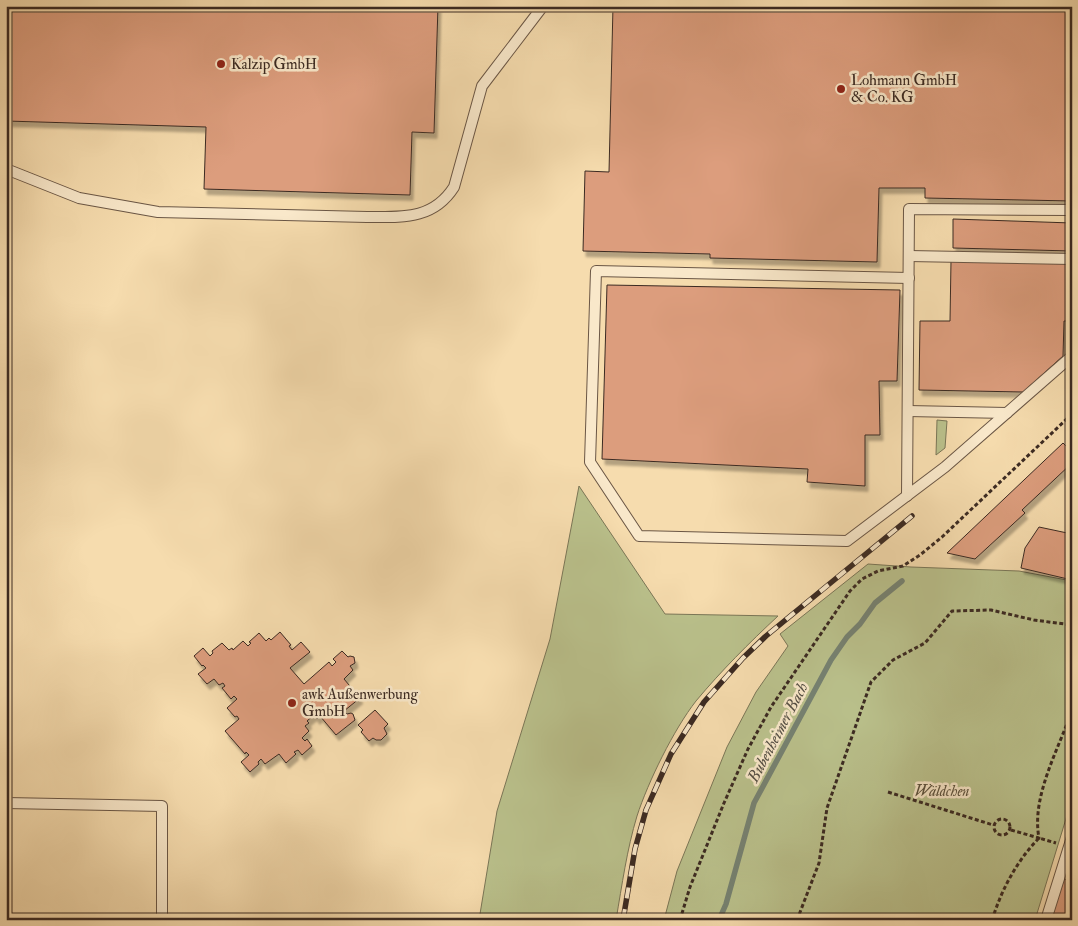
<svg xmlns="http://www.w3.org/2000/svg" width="1078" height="926" viewBox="0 0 1078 926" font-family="'IM FELL Double Pica',serif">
<defs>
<filter id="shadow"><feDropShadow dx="3" dy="5.5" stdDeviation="1" flood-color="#0004"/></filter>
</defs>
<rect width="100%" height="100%" fill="#f6dcae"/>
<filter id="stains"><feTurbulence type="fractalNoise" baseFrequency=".004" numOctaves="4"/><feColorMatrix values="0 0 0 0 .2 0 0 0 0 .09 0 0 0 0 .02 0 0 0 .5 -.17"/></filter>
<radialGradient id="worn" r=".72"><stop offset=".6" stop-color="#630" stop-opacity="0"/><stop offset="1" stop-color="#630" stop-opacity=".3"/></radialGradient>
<!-- green -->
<g fill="#bac18c" stroke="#7a7657">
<path d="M 937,420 L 947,421 L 945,448 L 936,455 Z"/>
<path d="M 579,486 L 665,614 L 778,616 C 749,643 721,671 696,701 C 674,729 648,782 637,816 C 627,849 622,885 616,920 L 479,920 L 497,811 L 550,639 Z"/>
<path d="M 868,564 L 911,567 L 1019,571 L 1072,581 L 1072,799 L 1035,920 L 664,920 L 677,871 L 727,747 L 756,692 L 788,646 L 780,634 Z"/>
</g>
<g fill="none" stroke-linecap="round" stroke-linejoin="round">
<!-- stream -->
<path stroke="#768272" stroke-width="5.5" d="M 719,920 L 726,904 L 754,803 L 831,660 L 847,637 L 860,624 L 875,603 L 902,581"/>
</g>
<!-- building -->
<g fill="#dc9d7d" stroke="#3b2a22" filter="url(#shadow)">
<path d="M 6,6 L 438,6 L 434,133 L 412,132 L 410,195 L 204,189 L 206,127 L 6,121 Z"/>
<path d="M 613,6 L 1072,6 L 1072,201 L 925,198 L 925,188 L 879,188 L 877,262 L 710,258 L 710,254 L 583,251 L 585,171 L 609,172 Z"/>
<path d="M 953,219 L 1072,223 L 1072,251 L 953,248 Z"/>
<path d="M 951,261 L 1072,263 L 1072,321 L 1064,321 L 1063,356 L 1023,392 L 919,390 L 920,321 L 950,321 Z"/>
<path d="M 607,285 L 900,290 L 897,381 L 879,381 L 880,435 L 865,435 L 865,486 L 807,482 L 808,469 L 602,459 Z"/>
<path d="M 1063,443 L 1070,450 L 1072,448 L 1072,463 L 1022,510 L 1025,513 L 975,559 L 947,553 Z"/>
<path d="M 1039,527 L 1072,534 L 1072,580 L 1021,568 L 1025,548 Z"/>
<path d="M 280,632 L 291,645 L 289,646 L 292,650 L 301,642 L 310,652 L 290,668 L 304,684 L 329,662 L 332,666 L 336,662 L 333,659 L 342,651 L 348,657 L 350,656 L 354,657 L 355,663 L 350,666 L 353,670 L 344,679 L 360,698 L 344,711 L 347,714 L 351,713 L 353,714 L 355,720 L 336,735 L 320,716 L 317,719 L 314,715 L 307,721 L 309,723 L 305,726 L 309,731 L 302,738 L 305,741 L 307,739 L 312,746 L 302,755 L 298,750 L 294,752 L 296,754 L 286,763 L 279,754 L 265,764 L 261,759 L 258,762 L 259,764 L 250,772 L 241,762 L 249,755 L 246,752 L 245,754 L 225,731 L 239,719 L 237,716 L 235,717 L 227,708 L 237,699 L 234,696 L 231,699 L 222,688 L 225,686 L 223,683 L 219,685 L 214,679 L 207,684 L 198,674 L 206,668 L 203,665 L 202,666 L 194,656 L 203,648 L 210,656 L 213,653 L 212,651 L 222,643 L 229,650 L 232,648 L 233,650 L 243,641 L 248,646 L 251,643 L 249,642 L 259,633 L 266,641 L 269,638 L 271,640 Z"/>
<path d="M 375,710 L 388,724 L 384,728 L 387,734 L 381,740 L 376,740 L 373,738 L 369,741 L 361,732 L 363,730 L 358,725 Z"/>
<path d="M 1064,879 L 1072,881 L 1072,920 L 1051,920 Z"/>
</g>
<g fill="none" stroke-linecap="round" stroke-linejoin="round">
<!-- service casing -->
<g stroke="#6a5645" stroke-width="12">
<g id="service">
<path d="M 6,169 L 79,198 L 158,212 L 367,217 C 402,217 433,220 454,187 L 482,86 L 543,6"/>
<path d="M 909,256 L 1072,259"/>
<path d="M 909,278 L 596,271 L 590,462 L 639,536 L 847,541 L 945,467 L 1072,356"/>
<path d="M 908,411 L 1007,413"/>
<path d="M 907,496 L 909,209 L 1072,210"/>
<path d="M 6,803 L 162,806 L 162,920"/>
<path d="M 1046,920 L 1072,837"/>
</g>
</g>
<!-- path -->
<g stroke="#3b2a22" stroke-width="3" stroke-dasharray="4 2.5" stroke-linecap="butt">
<path d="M 888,792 L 993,825"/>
<circle cx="1002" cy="827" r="8"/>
<path d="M 1011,830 L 1039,838 C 1031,796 1059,749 1072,710"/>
<path d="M 680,920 L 690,887 L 724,803 L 748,749 L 771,707 L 850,591 L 862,579 L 878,571 L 903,566 L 920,555 L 942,537 L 1072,414"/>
<path d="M 797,920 L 819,863 L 827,808 L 871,682 L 893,660 L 925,643 L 952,611 L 991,610 L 1034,620 L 1072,625"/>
<path d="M 992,920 C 1002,889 1016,862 1039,838 L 1056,843"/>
</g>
<!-- service -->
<use href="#service" stroke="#f9e8ca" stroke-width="10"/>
<!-- rail casing -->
<g stroke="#3b2a22" stroke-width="5.5">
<path id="rail" d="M 623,920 L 635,849 L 646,810 L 671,754 L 704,702 L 743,658 L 766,636 L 912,516"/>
</g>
<!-- rail -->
<use href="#rail" stroke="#f9e8ca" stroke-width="4" stroke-dasharray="11" stroke-linecap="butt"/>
</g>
<!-- markers -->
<g fill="#8f2418" stroke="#f9e8ca" stroke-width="2">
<circle cx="221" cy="64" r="5"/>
<circle cx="841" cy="89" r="5"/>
<circle cx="292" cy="703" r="5"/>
</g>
<g text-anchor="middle" stroke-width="5" stroke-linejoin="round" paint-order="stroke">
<!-- poi labels -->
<g font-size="15" fill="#3b2a22" stroke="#f9e8ca" text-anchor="start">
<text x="231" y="69">Kalzip GmbH</text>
<text x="851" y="85">Lohmann GmbH<tspan x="851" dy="17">&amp; Co. KG</tspan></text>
<text x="302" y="699">awk Außenwerbung<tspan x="302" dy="17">GmbH</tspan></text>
</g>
<!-- park labels -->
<g font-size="15" font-style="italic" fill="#5b503c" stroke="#f9e8ca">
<text x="942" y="796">Wäldchen</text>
</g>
<!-- water labels -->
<g font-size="16" font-style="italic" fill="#544e44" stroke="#f9e8ca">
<text transform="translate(777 732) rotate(-62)" y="6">Bubenheimer Bach</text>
</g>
</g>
<!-- margin -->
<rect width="1078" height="926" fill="none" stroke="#f6dcae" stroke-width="25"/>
<rect x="8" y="8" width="1063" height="911" fill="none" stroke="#3b2a22" stroke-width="2.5"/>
<rect x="12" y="12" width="1053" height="901" fill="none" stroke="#3b2a22"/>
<rect width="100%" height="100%" filter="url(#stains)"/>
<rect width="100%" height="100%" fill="url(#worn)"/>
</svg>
